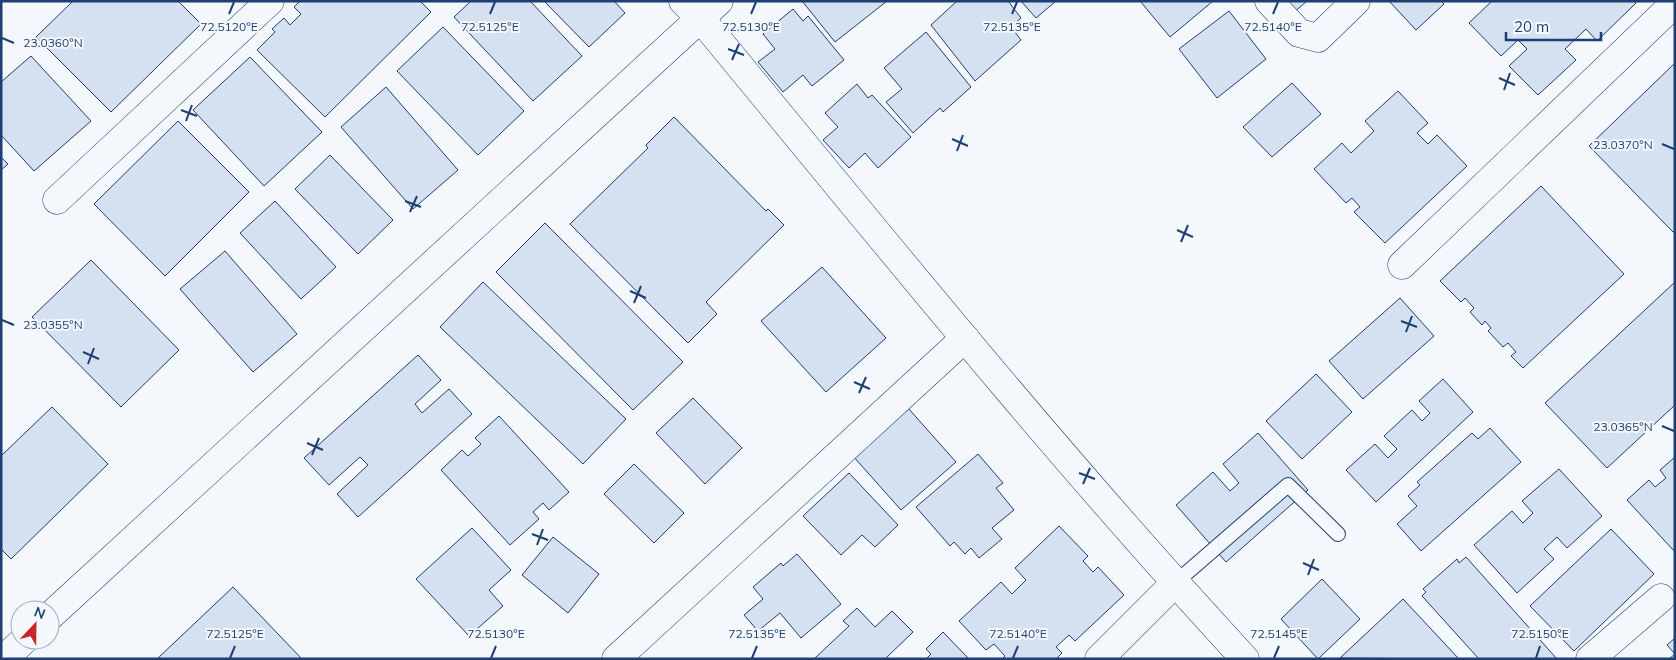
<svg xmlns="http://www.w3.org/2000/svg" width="1676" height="660" viewBox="0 0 1676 660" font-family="Mulish,sans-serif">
<rect width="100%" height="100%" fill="#f4f7fb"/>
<!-- building -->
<g fill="#d5e0f0" stroke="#1d3f73">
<path d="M 73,1 L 178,1 L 201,24 L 111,112 L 36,37 Z"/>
<path d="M 300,1 L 420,1 L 431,12 L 325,117 L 257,50 L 275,32 L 272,29 L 284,18 L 290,25 L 301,14 L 294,7 Z"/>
<path d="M 471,1 L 530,1 L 582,56 L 533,101 L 454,17 Z"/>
<path d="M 544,1 L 614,1 L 625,13 L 589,47 Z"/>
<path d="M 802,1 L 887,1 L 835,42 Z"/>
<path d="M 957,1 L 1008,1 L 1021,18 L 1011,27 L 1021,40 L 975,81 L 931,25 Z"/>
<path d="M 1021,1 L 1056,1 L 1036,18 Z"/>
<path d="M 1140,1 L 1213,1 L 1170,37 Z"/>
<path d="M 1281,1 L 1307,1 L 1292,14 Z"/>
<path d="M 1389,1 L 1441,1 L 1444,4 L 1416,30 Z"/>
<path d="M 1492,1 L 1634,1 L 1636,3 L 1597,41 L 1586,29 L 1565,49 L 1576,60 L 1538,95 L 1509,66 L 1527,49 L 1518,40 L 1501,56 L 1469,23 Z"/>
<path d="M 793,9 L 803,21 L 808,16 L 844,60 L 812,86 L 803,75 L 783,92 L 758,62 L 775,49 L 763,34 Z"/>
<path d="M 1229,11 L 1266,59 L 1217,98 L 1179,49 Z"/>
<path d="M 443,27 L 524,111 L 478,155 L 397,71 Z"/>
<path d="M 926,32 L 971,87 L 943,112 L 940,108 L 913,133 L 886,102 L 902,89 L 884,68 Z"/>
<path d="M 31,56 L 91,121 L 34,171 L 1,135 L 1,82 Z"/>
<path d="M 250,57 L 322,132 L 264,186 L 193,110 Z"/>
<path d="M 1675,63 L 1675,231 L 1673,232 L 1589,146 Z"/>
<path d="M 1292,83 L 1321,114 L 1272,157 L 1243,127 Z"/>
<path d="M 857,84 L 868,98 L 872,95 L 911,137 L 878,168 L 865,153 L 849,168 L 823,140 L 838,127 L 825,113 Z"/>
<path d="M 386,87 L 458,170 L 413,209 L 341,127 Z"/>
<path d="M 1398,91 L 1428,123 L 1417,133 L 1428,144 L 1437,135 L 1467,166 L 1385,243 L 1354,212 L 1360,207 L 1352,198 L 1346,203 L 1314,169 L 1342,143 L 1351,153 L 1374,131 L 1365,121 Z"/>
<path d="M 674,117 L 766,211 L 768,209 L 784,225 L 706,302 L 717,314 L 688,343 L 570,224 L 648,148 L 646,145 Z"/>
<path d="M 178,121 L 249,192 L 165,276 L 94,204 Z"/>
<path d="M 330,155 L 393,220 L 358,254 L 295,189 Z"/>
<path d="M 1,157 L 8,164 L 1,170 Z"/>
<path d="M 1541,186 L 1624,274 L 1523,368 L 1511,356 L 1516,352 L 1508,343 L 1503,347 L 1488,331 L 1491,328 L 1485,321 L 1482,325 L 1470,312 L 1474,308 L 1465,298 L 1461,302 L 1440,281 Z"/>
<path d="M 275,201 L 336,267 L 301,299 L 240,233 Z"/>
<path d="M 545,223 L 683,362 L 633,410 L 496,272 Z"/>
<path d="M 225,251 L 297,334 L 253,372 L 180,289 Z"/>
<path d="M 91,260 L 179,350 L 121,407 L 32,317 Z"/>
<path d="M 822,267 L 886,338 L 826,392 L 761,321 Z"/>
<path d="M 483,282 L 626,419 L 583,464 L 440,327 Z"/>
<path d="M 1675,282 L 1675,405 L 1607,468 L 1545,403 Z"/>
<path d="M 1400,298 L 1434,336 L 1363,399 L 1329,361 Z"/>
<path d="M 418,355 L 441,380 L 415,404 L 422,413 L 449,389 L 472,414 L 358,517 L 337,494 L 368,465 L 360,457 L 329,485 L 304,458 Z"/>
<path d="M 1316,374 L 1352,412 L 1302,459 L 1266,421 Z"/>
<path d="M 1443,379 L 1473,412 L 1376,502 L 1346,470 L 1375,444 L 1388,458 L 1397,449 L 1384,436 L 1412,410 L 1422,421 L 1430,413 L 1419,401 Z"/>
<path d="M 693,398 L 742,448 L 705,484 L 656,433 Z"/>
<path d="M 52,407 L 108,464 L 11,559 L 1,549 L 1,456 Z"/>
<path d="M 908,408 L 956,462 L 901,510 L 853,456 Z"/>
<path d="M 499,416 L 569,492 L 549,510 L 543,503 L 533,512 L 539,519 L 510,545 L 441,470 L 462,450 L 468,456 L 481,444 L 475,438 Z"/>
<path d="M 1490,428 L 1521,462 L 1421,551 L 1397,524 L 1417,506 L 1408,496 L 1420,485 L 1417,482 L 1472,433 L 1478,439 Z"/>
<path d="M 1258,433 L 1308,490 L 1226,562 L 1176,505 L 1213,472 L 1230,491 L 1239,483 L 1223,464 Z"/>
<path d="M 978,454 L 1003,483 L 996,488 L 1014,510 L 992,528 L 1002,539 L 979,558 L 971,548 L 965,554 L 954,542 L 950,546 L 916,507 Z"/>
<path d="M 1675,457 L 1675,552 L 1627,500 L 1649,480 L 1655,487 L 1666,478 L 1660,470 Z"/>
<path d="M 634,464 L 684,513 L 654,543 L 604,494 Z"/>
<path d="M 1559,469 L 1602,516 L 1567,548 L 1557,537 L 1544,549 L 1554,559 L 1517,593 L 1474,545 L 1512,511 L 1523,523 L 1533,513 L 1522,501 Z"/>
<path d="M 849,473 L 898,525 L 875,547 L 862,535 L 841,555 L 803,516 Z"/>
<path d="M 1059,526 L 1088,556 L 1083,561 L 1093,572 L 1098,567 L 1124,595 L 1075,641 L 1069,635 L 1056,647 L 1062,653 L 1056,659 L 1002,659 L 1005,656 L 994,644 L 986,650 L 959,621 L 1001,582 L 1012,594 L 1026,580 L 1015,568 Z"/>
<path d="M 472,528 L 511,570 L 489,590 L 503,606 L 469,636 L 416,579 Z"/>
<path d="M 1611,529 L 1654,574 L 1574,651 L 1530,606 Z"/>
<path d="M 553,537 L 599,574 L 568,613 L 522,575 Z"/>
<path d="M 797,554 L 841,604 L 801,638 L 780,613 L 758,631 L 744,615 L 763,599 L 753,587 L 781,563 L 783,566 Z"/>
<path d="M 1466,557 L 1557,659 L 1479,659 L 1422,596 L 1426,592 L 1423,589 L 1457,559 L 1459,563 Z"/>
<path d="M 1322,579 L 1360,619 L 1318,659 L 1281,619 Z"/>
<path d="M 233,587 L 302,659 L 157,659 Z"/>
<path d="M 1403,599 L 1459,659 L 1340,658 Z"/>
<path d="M 857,608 L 875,627 L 892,611 L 913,632 L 885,659 L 814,659 L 849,626 L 843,621 Z"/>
<path d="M 943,632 L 969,659 L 926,659 L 931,654 L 926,649 Z"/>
<path d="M 1675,638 L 1675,659 L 1669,659 L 1675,654 L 1667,645 Z"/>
</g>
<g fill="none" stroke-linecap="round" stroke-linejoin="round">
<!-- lane casing -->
<g stroke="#1d3f73" stroke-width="16">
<path id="lane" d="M 1175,583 L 1288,485 L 1338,534"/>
</g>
<!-- street casing -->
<g stroke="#1d3f73" stroke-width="29">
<g id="street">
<path d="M 683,1 L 701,19 C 879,235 1055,453 1245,659"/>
<path d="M 1269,1 L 1299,33 L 1318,38 L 1356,1"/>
<path d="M 57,200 L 270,1"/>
<path d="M 1402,265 L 1675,3"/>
<path d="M 50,616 L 719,1"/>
<path d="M 4,659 L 24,640"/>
<path d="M 616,659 L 965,338"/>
<path d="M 1099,659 L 1175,583"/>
<path d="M 1590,659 L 1661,598"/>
</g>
</g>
<!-- lane -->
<use href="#lane" stroke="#f4f7fb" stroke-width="14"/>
<!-- street -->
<use href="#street" stroke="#f4f7fb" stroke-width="28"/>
</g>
<!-- ticks -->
<path fill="none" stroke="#1d3f73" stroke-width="2" d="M 229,14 L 234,2M 490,14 L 495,2M 751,14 L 756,2M 1012,14 L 1017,2M 1273,14 L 1278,2M 2,38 L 14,43M 728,49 L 744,55M 732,60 L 739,44M 1499,78 L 1515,85M 1504,90 L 1510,73M 181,110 L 197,116M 186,121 L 192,105M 952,139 L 968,146M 1662,144 L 1674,149M 957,151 L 963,135M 405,201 L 421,207M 410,212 L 417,196M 1177,230 L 1193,237M 1181,242 L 1188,225M 630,291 L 646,298M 634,303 L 641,286M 2,320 L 14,325M 1401,321 L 1417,327M 1406,332 L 1412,316M 83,352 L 99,359M 88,364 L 94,348M 854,382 L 870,389M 859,393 L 866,377M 1662,426 L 1674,431M 307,443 L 323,450M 312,455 L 319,438M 1079,473 L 1095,479M 1083,484 L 1090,468M 532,534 L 548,540M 537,545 L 543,529M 1303,563 L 1319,570M 1308,575 L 1314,559M 230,658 L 235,646M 491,658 L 496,646M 752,658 L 757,646M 1013,658 L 1018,646M 1274,658 L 1279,646M 1536,658 L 1540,646"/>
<g font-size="12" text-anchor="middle" fill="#1d3f73" stroke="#f4f7fb" stroke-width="4" stroke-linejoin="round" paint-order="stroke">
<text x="229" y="31">72.5120°E</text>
<text x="490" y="31">72.5125°E</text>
<text x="751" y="31">72.5130°E</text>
<text x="1012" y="31">72.5135°E</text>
<text x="1273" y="31">72.5140°E</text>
<text x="53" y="47">23.0360°N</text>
<text x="1623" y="149">23.0370°N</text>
<text x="53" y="329">23.0355°N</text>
<text x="1623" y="431">23.0365°N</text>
<text x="235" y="638">72.5125°E</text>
<text x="496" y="638">72.5130°E</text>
<text x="757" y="638">72.5135°E</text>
<text x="1018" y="638">72.5140°E</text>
<text x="1279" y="638">72.5145°E</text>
<text x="1540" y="638">72.5150°E</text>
</g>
<!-- border -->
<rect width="1676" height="660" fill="none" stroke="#1d3f73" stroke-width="5"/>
<!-- north arrow -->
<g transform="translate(35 625) rotate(22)"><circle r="24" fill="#f4f7fb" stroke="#9eadc5"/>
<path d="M0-4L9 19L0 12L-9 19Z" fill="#c62828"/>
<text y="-8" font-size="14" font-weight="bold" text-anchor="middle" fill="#1d3f73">N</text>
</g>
<!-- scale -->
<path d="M1506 32v8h95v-8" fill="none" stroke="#1d3f73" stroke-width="2.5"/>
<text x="1514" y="32" font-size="15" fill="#1d3f73" stroke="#f4f7fb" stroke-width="4" paint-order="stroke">20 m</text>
</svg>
